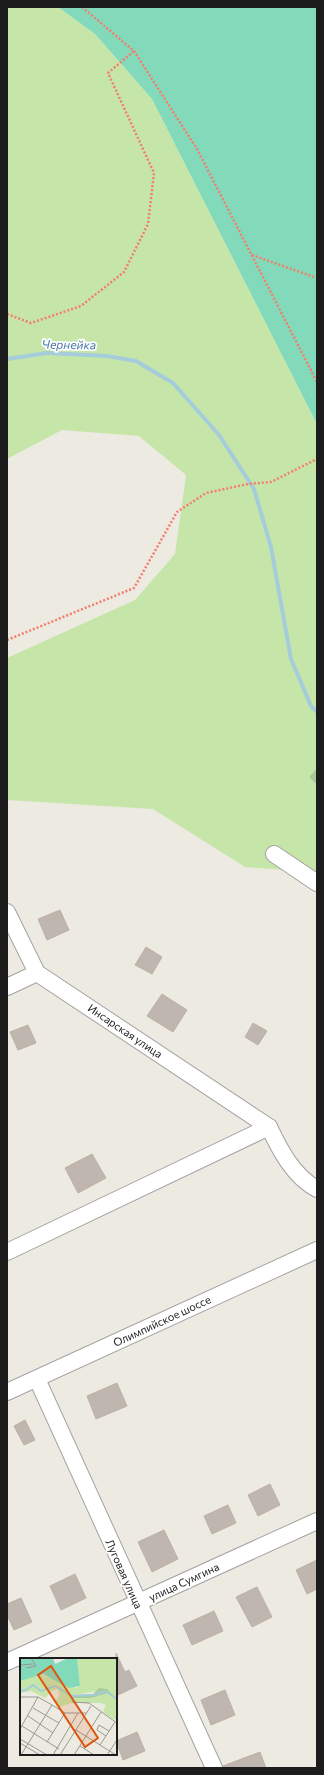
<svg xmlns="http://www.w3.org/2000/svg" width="324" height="1775" viewBox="0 0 324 1775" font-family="Commissioner,sans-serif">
<rect width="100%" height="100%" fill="#edeae2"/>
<!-- grass -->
<path fill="#c6e6a9" d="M 7,7 L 58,7 L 95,34 L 152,99 L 317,424 L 317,768 L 309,777 L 317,785 L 317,885 L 286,870 L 245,867 L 153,809 L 7,800 L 7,658 L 135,600 L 175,554 L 186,475 L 139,436 L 62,430 L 7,459 Z"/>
<!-- forest -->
<path fill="#a6cb98" d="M 317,768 L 317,785 L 309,777 Z"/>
<!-- pitch -->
<path fill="#82daba" d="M 58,7 L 317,7 L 317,424 L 152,99 L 95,34 Z"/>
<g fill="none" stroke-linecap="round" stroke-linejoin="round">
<!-- stream -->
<path stroke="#a4ccda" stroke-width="4" d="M 7,359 L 47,353 L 107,356 L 136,361 L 173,383 L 219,435 L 254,489 L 271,547 L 291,659 L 311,706 L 317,712"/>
</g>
<!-- building -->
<g fill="#beb6af" stroke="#beb1a5">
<path d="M 60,910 L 69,930 L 47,940 L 38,919 Z"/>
<path d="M 146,947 L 162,957 L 152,974 L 135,965 Z"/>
<path d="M 162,994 L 187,1010 L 173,1032 L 147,1016 Z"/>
<path d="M 253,1023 L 267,1031 L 258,1045 L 245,1037 Z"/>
<path d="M 28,1025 L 36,1043 L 18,1050 L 10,1032 Z"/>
<path d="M 92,1154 L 106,1178 L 78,1193 L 65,1168 Z"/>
<path d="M 117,1383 L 127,1406 L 96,1419 L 87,1396 Z"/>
<path d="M 25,1420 L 35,1440 L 24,1445 L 14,1426 Z"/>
<path d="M 270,1484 L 280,1505 L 258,1516 L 248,1495 Z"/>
<path d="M 228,1505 L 236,1523 L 212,1534 L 204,1516 Z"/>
<path d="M 164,1530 L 178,1559 L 152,1572 L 138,1542 Z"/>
<path d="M 317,1560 L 317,1589 L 307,1594 L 296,1570 Z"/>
<path d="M 75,1574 L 86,1598 L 61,1610 L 50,1586 Z"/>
<path d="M 257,1587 L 272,1617 L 252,1627 L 236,1597 Z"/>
<path d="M 21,1598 L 32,1622 L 14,1630 L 7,1615 L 7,1604 Z"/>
<path d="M 214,1611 L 223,1631 L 192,1645 L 183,1625 Z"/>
<path d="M 116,1653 L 125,1672 L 129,1670 L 137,1686 L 116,1696 Z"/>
<path d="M 225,1690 L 235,1715 L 211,1725 L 201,1700 Z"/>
<path d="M 137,1732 L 145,1751 L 123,1760 L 116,1741 Z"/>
<path d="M 260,1752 L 266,1768 L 223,1768 L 223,1766 Z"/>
</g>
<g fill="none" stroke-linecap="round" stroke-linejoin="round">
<!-- street casing -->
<g stroke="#a3a3a3" stroke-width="18">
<g id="street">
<path d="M 274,854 L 317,883"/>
<path d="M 7,912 L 37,973 L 269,1127"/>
<path d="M 7,987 L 37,973"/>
<path d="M 269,1127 C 280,1150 293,1176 317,1189"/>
<path d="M 7,1252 L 269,1127"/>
<path d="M 37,1379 L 214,1768"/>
<path d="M 7,1392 L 317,1250"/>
<path d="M 7,1662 L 317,1521"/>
</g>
</g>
<!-- path -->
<g stroke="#f57d6c" stroke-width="2.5" stroke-dasharray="2 2" stroke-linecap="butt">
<path d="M 82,7 L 134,51 L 197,149 L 317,382"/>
<path d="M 252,255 L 317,278"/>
<path d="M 7,314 L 31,323 L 81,306 L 124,272 L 148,224 L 154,173 L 108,73 L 134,51"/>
<path d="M 7,640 L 134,588 L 177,512 L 206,493 L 248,484 L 271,482 L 317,459"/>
</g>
<!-- street -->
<use href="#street" stroke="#fff" stroke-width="16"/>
</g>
<g text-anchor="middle" stroke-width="3.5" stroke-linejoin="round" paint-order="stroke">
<!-- street labels -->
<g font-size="11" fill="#1c1c1c" stroke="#fff">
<text transform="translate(125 1031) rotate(34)" y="4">Инсарская улица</text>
<text transform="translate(162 1321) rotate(-25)" y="4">Олимпийское шоссе</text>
<text transform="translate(124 1574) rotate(66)" y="4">Луговая улица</text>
<text transform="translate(184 1582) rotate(-25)" y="4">улица Сумгина</text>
</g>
<!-- water labels -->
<g font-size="12" font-style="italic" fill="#4c78a8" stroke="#fff">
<text transform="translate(69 345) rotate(1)" y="4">Чернейка</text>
</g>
</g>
<!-- overview -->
<g transform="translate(20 1658)">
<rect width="97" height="97" fill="#edeae2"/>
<path d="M 53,0 L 97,0 L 97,63 L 83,54 L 86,47 L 80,45 L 52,45 L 39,49 L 35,44 L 39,38 L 38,31 L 32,33 L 25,40 L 11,33 L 0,35 L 0,23 L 18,15 L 56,30 L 60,28 L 57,2 ZM 87,31 L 94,39 L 88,35 L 71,40 L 51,38 Z" fill="#c6e6a9" fill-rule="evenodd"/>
<path d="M 79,30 L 87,31 L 95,39 L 88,35 L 71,40 L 51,40 L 55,37 L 73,36 Z" fill="#a6cb98"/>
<path d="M 0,0 L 33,0 L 35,6 L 48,0 L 57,1 L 60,28 L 49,30 L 23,16 L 0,23 Z" fill="#82daba"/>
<path fill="none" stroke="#a4ccda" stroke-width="2" d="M 0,33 L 6,32 L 13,27 L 21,33 L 35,28 L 52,38 L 74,37 L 85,33 L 97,41"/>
<path fill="none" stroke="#999893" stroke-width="1" d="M 0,7 L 13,6M 6,10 L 16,8 L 11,0M 0,39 L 18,39 L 32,47M 52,44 L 69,45 L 97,65M 13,50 L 39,65M 8,58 L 33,75M 2,68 L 39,91M 0,71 L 18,39M 56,72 L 96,97M 86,78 L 77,72 L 79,67 L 89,73M 0,81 L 27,97M 27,84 L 45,55M 0,85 L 20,97M 80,87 L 95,64M 60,88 L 74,97M 1,97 L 32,47 L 45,55 L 66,55M 33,97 L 58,55M 40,97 L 71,48M 54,97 L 81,54M 87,97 L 97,82"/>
<path fill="#de560d" fill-opacity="0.15" stroke="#de560d" stroke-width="2" d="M 31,8 L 78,80 L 65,89 L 18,17 Z"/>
<rect width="97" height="97" fill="none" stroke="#1c1c1c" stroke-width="2"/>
</g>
<!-- border -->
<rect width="324" height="1775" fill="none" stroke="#1c1c1c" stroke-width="16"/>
</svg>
